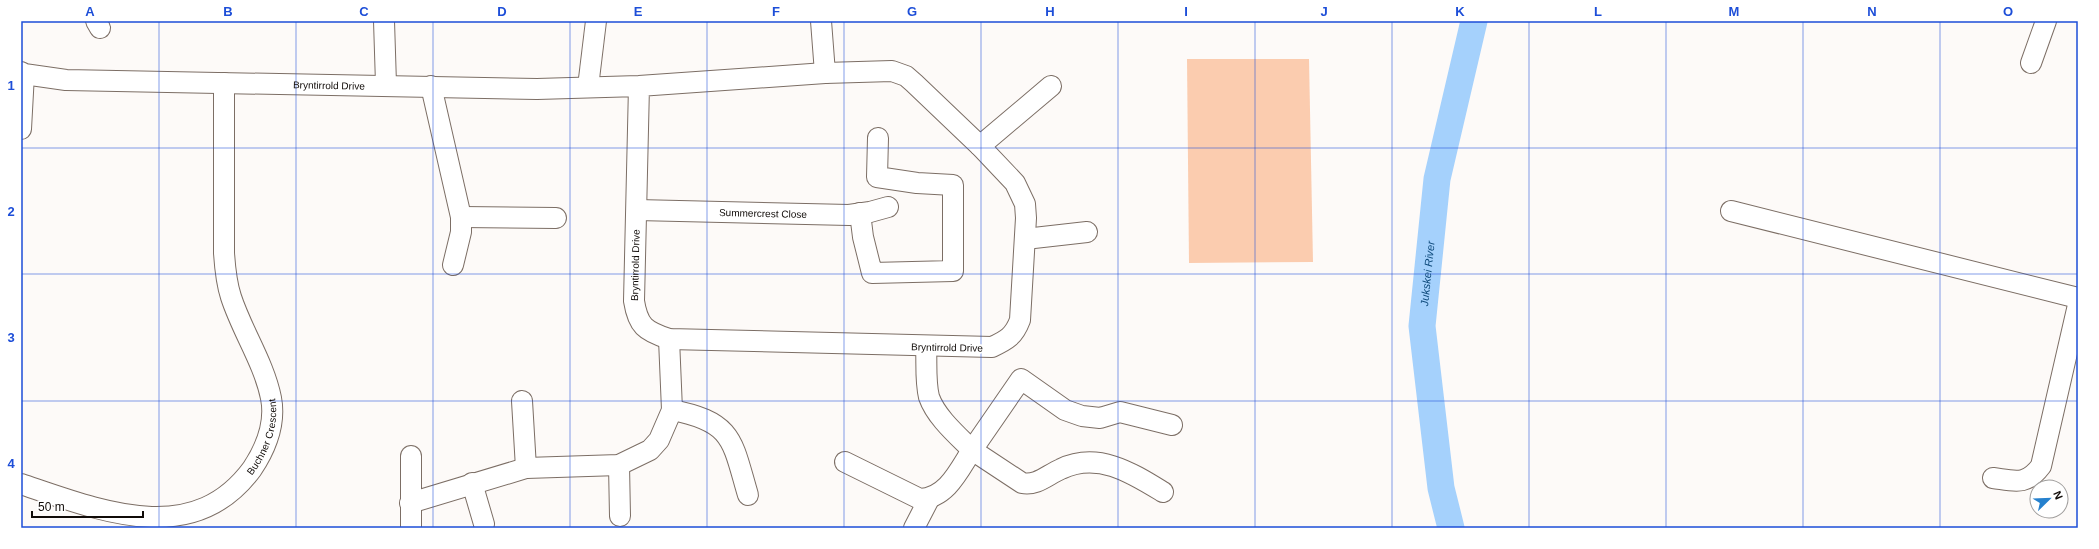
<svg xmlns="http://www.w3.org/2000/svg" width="2099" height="549" viewBox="0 0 2099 549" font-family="Arial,sans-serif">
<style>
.green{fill:#fbccaf}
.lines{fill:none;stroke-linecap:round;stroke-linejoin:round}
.river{stroke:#a5d1fc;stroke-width:27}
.minor-casing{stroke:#7c6e65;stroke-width:22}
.minor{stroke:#fff;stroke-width:20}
.grid{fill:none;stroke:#1d4ed8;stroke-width:1;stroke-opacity:0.55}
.labels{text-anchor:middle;stroke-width:4;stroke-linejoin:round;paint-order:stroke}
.street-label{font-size:10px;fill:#100b08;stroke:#fff}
.water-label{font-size:11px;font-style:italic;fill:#0f4b7c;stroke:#fff}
.neatline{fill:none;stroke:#1d4ed8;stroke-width:1.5}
.grid-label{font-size:13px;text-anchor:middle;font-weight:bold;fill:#1d4ed8}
</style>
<rect width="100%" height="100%" fill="#fdfaf8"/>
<path class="green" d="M 1187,59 L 1309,59 L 1313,262 L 1189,263 Z"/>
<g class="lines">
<path class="river" id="s1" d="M 1451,528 L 1441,488 L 1422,326 L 1437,179 L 1474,21"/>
<defs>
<g id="minor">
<path d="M 96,21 L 100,28"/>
<path d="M 384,21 L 386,84"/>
<path d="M 821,21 L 825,73"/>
<path d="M 2031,63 L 2046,21"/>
<path id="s2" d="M 21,72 L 24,74 L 66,80 L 537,89 L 639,86 L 825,73 L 892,71 L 906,76 L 914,83 L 980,146 L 1015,183 L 1025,204 L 1026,218 L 1020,320 C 1014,336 1007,340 992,347 L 669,339 C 645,331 638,326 634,301 L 639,86"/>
<path d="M 431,86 L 461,217 L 461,232 L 453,265"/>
<path d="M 588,87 L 596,21"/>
<path d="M 21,129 L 24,74"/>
<path d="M 980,146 L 1051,86"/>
<path id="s3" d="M 637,210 L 849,215 L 870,212 L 888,207"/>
<path d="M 1731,211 L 2078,298"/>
<path d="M 860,213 L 863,237 L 872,273 L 953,271 L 953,185 L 917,183 L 877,177 L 878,138"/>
<path d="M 461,217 L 556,218"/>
<path d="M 1025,239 L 1087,232"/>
<path d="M 522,401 L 526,468"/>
<path d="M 672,410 C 734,422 732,441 748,495"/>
<path d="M 411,456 L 411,528"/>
<path d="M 845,462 L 920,499 C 947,498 959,470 972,450 C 957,435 936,417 929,397 C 925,381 927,362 926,347"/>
<path d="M 619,465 L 620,516"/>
<path d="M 1993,478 C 2015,481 2026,486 2041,466 L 2078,305"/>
<path d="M 472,483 L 484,524"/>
<path id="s4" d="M 21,484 C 101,511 193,549 252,469 C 266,448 276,424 271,398 C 264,363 242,331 231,297 C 226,282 225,268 224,253 L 224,83"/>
<path d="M 1163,492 C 1132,473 1098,451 1061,469 C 1047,475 1037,486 1022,483 L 972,450 L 1021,379 L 1065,410 L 1082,416 L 1100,418 L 1120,412 L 1172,425"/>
<path d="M 410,503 L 526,468 L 619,465 L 650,450 L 659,440 L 672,410 L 669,339"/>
<path d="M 914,528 L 929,499"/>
</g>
</defs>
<use href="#minor" class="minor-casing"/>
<use href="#minor" class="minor"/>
</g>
<path class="grid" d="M 159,21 L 159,528M 296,21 L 296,528M 433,21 L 433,528M 570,21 L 570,528M 707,21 L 707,528M 844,21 L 844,528M 981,21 L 981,528M 1118,21 L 1118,528M 1255,21 L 1255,528M 1392,21 L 1392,528M 1529,21 L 1529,528M 1666,21 L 1666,528M 1803,21 L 1803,528M 1940,21 L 1940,528M 21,148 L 2078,148M 21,274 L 2078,274M 21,401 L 2078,401"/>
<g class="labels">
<g class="street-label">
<text dy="4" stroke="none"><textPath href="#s2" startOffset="309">Bryntirrold Drive</textPath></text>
<text dy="4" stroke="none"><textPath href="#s3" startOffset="126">Summercrest Close</textPath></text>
<text dy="4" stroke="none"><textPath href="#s2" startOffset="1635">Bryntirrold Drive</textPath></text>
<text transform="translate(947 347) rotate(1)" y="4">Bryntirrold Drive</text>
<text dy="4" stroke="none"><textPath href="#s4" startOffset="286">Buchner Crescent</textPath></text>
</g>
<g class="water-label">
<text dy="4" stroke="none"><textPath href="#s1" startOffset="257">Jukskei River</textPath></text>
</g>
</g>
<rect width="2099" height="549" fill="none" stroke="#ffffff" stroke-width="44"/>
<g transform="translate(2049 499) rotate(67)"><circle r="19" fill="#ffffff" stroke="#9f9d9c"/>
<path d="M0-3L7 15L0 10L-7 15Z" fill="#2581ce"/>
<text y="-6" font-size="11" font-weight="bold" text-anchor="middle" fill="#100b08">N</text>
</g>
<path d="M32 511v6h111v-6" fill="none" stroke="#100b08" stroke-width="2"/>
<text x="38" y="511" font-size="12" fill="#100b08" stroke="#ffffff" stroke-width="3" paint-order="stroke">50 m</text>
<rect x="22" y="22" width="2055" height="505" class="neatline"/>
<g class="grid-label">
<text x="90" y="16">A</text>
<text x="228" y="16">B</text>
<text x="364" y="16">C</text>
<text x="502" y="16">D</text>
<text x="638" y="16">E</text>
<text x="776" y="16">F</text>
<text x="912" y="16">G</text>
<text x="1050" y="16">H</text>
<text x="1186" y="16">I</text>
<text x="1324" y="16">J</text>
<text x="1460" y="16">K</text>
<text x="1598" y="16">L</text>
<text x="1734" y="16">M</text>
<text x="1872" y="16">N</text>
<text x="2008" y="16">O</text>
<text x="11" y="90">1</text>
<text x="11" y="216">2</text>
<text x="11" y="342">3</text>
<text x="11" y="468">4</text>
</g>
</svg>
